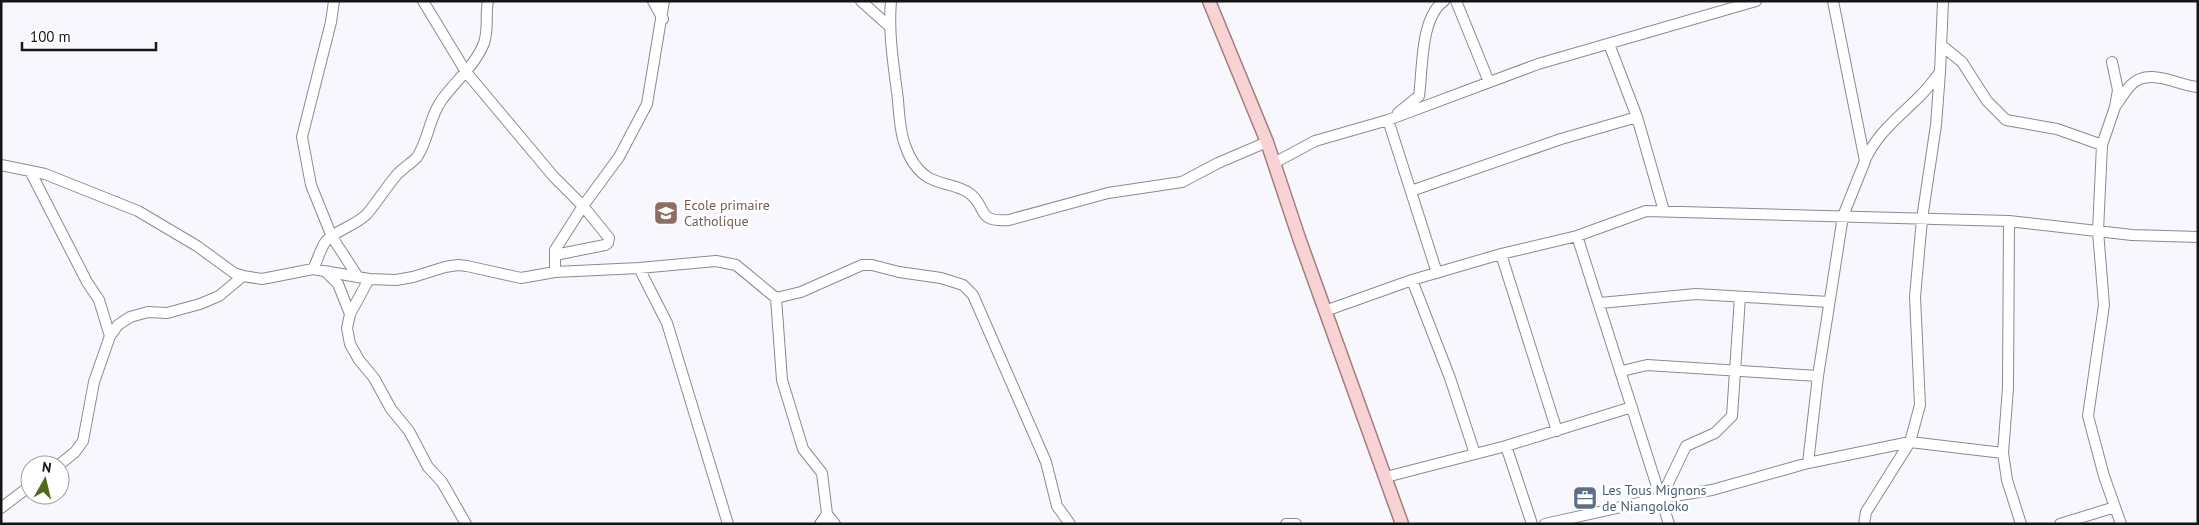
<svg xmlns="http://www.w3.org/2000/svg" width="2199" height="525" viewBox="0 0 2199 525" font-family="'PT Sans',sans-serif">
<style>
.lines{fill:none;stroke-linecap:round;stroke-linejoin:round}
.minor-casing{stroke:#8b8a90;stroke-width:12}
.major-casing{stroke:#a47d7f;stroke-width:15}
.minor{stroke:#fff;stroke-width:10}
.major{stroke:#f7d3d3;stroke-width:12}
.labels{text-anchor:middle;stroke-width:5;stroke-linejoin:round;paint-order:stroke}
.education-label{font-size:14px;fill:#785e54;stroke:#fff;text-anchor:start}
.service-label{font-size:14px;fill:#4e5e75;stroke:#fff;text-anchor:start}
</style>
<rect width="100%" height="100%" fill="#f8f7fe"/>
<g class="lines">
<defs>
<path id="minor" d="M 334,1 L 331,22 L 302,137 L 311,185 L 332,237 L 358,277
M 423,1 L 466,72 L 554,177 L 583,206 L 609,238 L 608,243 L 605,245 L 555,255
M 653,1 L 663,19
M 861,1 L 889,26
M 891,1 C 888,35 894,67 898,100 C 899,114 900,132 905,145 C 909,157 916,169 926,176 C 938,185 957,184 969,193 C 988,206 975,223 1009,220 L 1108,193 L 1182,182 L 1218,163 L 1267,142
M 1456,1 L 1489,82
M 1609,44 L 1637,117 L 1664,211
M 1941,45 L 1962,62 L 1987,101 L 2006,120 L 2057,129 L 2102,145
M 2112,62 L 2118,90 L 2115,107 L 2102,145 L 2098,231 L 2104,305 L 2088,416 L 2104,476 L 2121,524
M 2117,104 C 2121,98 2126,90 2131,85 C 2149,67 2176,85 2198,87
M 1398,113 L 1419,96 C 1423,68 1420,18 1444,1
M 1388,120 L 1437,273
M 1865,160 C 1878,132 1899,117 1920,96 C 1927,89 1934,80 1940,72
M 1274,163 L 1315,141 L 1388,120 L 1538,64 L 1756,1
M 1,165 L 45,174 L 138,211 L 197,246 L 234,273 L 243,276 L 262,279 L 313,269 L 369,279 L 396,280 L 413,277 L 445,267 L 458,265 L 467,266 L 521,278 L 555,272 L 639,268 L 716,261 L 736,265 L 776,298 L 782,380 L 803,449 L 822,473 L 827,514 L 835,524
M 30,171 L 87,282 L 99,300 L 110,336
M 1411,191 L 1561,139 L 1637,117
M 2009,221 L 2008,388 L 2003,453 L 2007,480 L 2021,524
M 1577,236 L 1669,524
M 1501,254 L 1557,431
M 639,268 L 667,323 L 728,524
M 313,269 C 318,260 320,249 326,241 C 336,230 355,226 367,214 C 377,202 385,189 395,177 C 401,169 411,164 417,157 C 429,139 429,118 441,101 C 455,81 475,66 484,43 C 489,28 485,15 488,1
M 325,271 L 338,284 L 350,314
M 555,272 L 555,250 L 583,206 L 619,157 L 647,104 L 664,1
M 369,279 L 350,314 L 347,328 L 350,344 L 359,360 L 374,378 L 391,409 L 409,431 L 428,467 L 442,482 L 466,524
M 1412,280 L 1450,378 L 1475,454
M 776,298 L 801,292 L 862,265 L 872,265 L 899,272 L 941,278 L 963,285 L 973,295 L 1046,462 L 1057,506 L 1070,524
M 1600,303 L 1696,294 L 1829,302
M 1325,311 L 1412,280 L 1501,254 L 1577,236 L 1646,211 L 2009,221 L 2132,235 L 2198,237
M 1622,371 L 1647,365 L 1818,376
M 1506,446 L 1532,524
M 1808,463 L 1818,376 L 1843,216 L 1865,161 L 1833,1
M 59,465 L 75,452 L 83,441 L 94,382 L 110,336 L 118,325 L 130,317 L 148,312 L 167,313 L 200,304 L 219,296 L 243,276
M 1386,477 L 1506,446 L 1632,407
M 1661,498 L 1686,446 L 1715,433 L 1732,416 L 1740,297
M 1,508 L 30,486
M 820,524 L 827,514
M 1286,524 L 1296,524
M 1545,524 L 1661,498 L 1712,490 L 1808,463 L 1910,442 L 2003,453
M 1864,524 L 1866,512 L 1910,442 L 1920,405 L 1915,297 L 1922,219 L 1936,125 L 1940,72 L 1943,1
M 2060,524 L 2115,507"/>
<path id="major" d="M 1209,1 L 1267,142 L 1299,238 L 1402,524"/>
</defs>
<use href="#minor" class="minor-casing"/>
<use href="#major" class="major-casing"/>
<use href="#minor" class="minor"/>
<use href="#major" class="major"/>
</g>
<defs>
<symbol id="school-square" viewBox="-11 -11 22 22"><rect x="-9" y="-9" width="18" height="18" rx="4" fill="#8d6e63" stroke="#fff"/><path d="M0-5L7-2L0 1L-7-2ZM-4 1L0 2.5L4 1V4Q0 6-4 4Z" fill="#fff"/></symbol>
<symbol id="office-square" viewBox="-11 -11 22 22"><rect x="-9" y="-9" width="18" height="18" rx="4" fill="#5c6f8a" stroke="#fff"/><path d="M-6-3h4V-5.5h4V-3h4V5H-6ZM-1-4.5V-3h2v-1.5ZM-6 0V1H6V0Z" fill="#fff"/></symbol>
</defs>
<g fill-rule="evenodd">
<use href="#school-square" x="652" y="199" width="28" height="28"/>
<use href="#office-square" x="1571" y="484" width="28" height="28"/>
</g>
<g class="labels">
<g class="education-label">
<text x="684" y="210">Ecole primaire<tspan x="684" dy="16">Catholique</tspan></text>
</g>
<g class="service-label">
<text x="1602" y="495">Les Tous Mignons<tspan x="1602" dy="16">de Niangoloko</tspan></text>
</g>
</g>
<rect width="2199" height="525" fill="none" stroke="#151518" stroke-width="5"/>
<g transform="translate(45 480) rotate(8)"><circle r="24" fill="#ffffff" stroke="#a1a1a3"/>
<path d="M0-4L9 19L0 12L-9 19Z" fill="#50691b"/>
<text y="-8" font-size="14" font-weight="bold" text-anchor="middle" fill="#151518">N</text>
</g>
<path d="M22 42v8h134v-8" fill="none" stroke="#151518" stroke-width="2.5"/>
<text x="30" y="42" font-size="15" fill="#151518" stroke="#ffffff" stroke-width="4" paint-order="stroke">100 m</text>
</svg>
